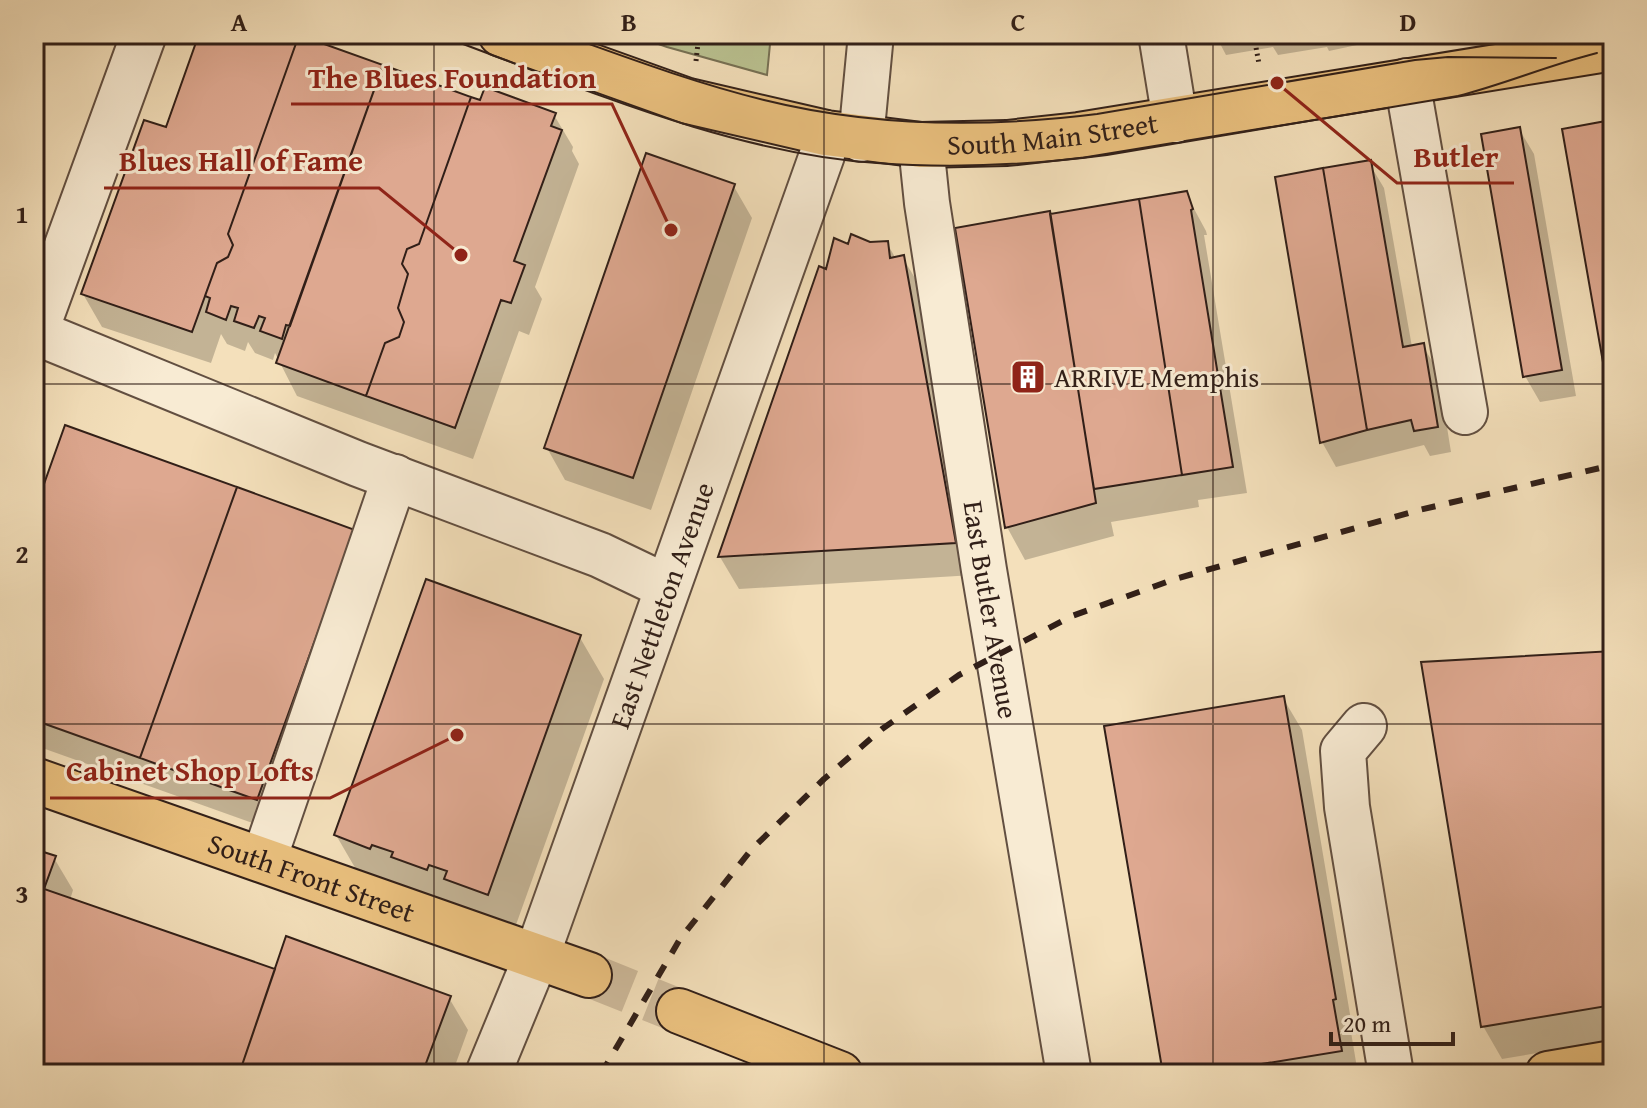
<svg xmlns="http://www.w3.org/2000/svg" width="1647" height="1108" viewBox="0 0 1647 1108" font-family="'Gentium Book Plus',serif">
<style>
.green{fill:#bac291;stroke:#767054;stroke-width:2}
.shadow{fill:#0003}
.building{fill:#dea890;stroke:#311f18;stroke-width:2}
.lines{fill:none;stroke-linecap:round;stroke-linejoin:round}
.major-tunnel{stroke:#cdb99a;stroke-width:44;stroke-dasharray:44 22;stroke-linecap:butt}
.minor-casing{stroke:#624f41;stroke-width:48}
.major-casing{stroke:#311f18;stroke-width:48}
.path{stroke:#311f18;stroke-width:5;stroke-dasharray:2 4;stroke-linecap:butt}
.minor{stroke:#f8ebd3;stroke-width:44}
.major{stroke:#eac07e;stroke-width:44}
.tram{stroke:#311f18;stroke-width:2}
.rail{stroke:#311f18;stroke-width:6;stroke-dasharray:14 14;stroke-linecap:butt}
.grid{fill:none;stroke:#311f18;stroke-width:2;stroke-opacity:0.55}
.labels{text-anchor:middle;stroke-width:6;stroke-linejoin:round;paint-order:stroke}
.street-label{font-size:28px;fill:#311f18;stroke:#f8ebd3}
.poi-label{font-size:28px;fill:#311f18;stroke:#f8ebd3;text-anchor:start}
.leader{fill:none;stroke:#8f2418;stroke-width:3}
.callout-dot{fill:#8f2418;stroke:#f8ebd3;stroke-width:3}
.callout-label{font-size:30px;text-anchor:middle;font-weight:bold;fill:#8f2418;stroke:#f8ebd3;stroke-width:6;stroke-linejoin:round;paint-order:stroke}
.neatline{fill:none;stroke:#311f18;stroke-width:3}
.grid-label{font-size:26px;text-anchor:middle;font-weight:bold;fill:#311f18}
</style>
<rect width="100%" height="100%" fill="#f4e0bb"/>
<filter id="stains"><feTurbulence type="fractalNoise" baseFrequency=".0025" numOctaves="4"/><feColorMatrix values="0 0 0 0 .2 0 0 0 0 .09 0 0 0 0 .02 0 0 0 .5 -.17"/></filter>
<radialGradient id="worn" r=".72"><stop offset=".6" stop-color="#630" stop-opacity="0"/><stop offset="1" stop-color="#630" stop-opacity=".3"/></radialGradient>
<path class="green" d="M 630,34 L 771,34 L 767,75 L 667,47 Z"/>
<path class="shadow" d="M 201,34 L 290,34 L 482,103 L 554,115 L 573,147 L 572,151 L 579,164 L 535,287 L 542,299 L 529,335 L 519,331 L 473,459 L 297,396 L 275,353 L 273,360 L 255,353 L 248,342 L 245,351 L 227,344 L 221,334 L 211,363 L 102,327 L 83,294 L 167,130 Z
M 1215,34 L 1408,34 L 1329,51 L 1327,47 L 1278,55 L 1273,47 L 1226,55 Z
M 1613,122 L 1613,380 L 1606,367 Z
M 1519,129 L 1534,154 L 1576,396 L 1540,402 L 1525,376 Z
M 1369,163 L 1384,188 L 1412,347 L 1423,346 L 1438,371 L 1451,452 L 1430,456 L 1424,445 L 1336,467 L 1322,442 Z
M 733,185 L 752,218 L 651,510 L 565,480 L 547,448 Z
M 1186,194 L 1206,231 L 1207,235 L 1204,235 L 1247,493 L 1198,500 L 1199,507 L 1111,522 L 1114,536 L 1025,560 L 1007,527 Z
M 887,243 L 896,259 L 903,258 L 922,290 L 974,575 L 739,589 L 720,557 L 821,269 L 828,272 L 869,244 Z
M 34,518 L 354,531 L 275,831 L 34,745 Z
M 579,636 L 604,679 L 512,936 L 361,878 L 336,835 Z
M 1613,653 L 1613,1040 L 1502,1059 L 1483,1026 Z
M 1283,698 L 1302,730 L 1353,1032 L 1351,1032 L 1358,1074 L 1165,1074 Z
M 34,851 L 54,858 L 73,890 L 70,900 L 276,972 L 449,998 L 468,1030 L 452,1074 L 34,1074 Z"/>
<path class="building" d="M 199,34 L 299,35 L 228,234 L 233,245 L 228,257 L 217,263 L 192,332 L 81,294 L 144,120 L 166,127 Z
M 299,35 L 383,65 L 290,326 L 286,325 L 282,339 L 260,331 L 265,318 L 259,316 L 254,328 L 234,321 L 238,308 L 231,306 L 226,320 L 206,312 L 210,298 L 205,296 L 217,263 L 228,257 L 233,245 L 228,234 Z
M 383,65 L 471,97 L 419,244 L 407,249 L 402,264 L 408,274 L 398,308 L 404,322 L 399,337 L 385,343 L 366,396 L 276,363 Z
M 485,87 L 556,113 L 551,126 L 562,130 L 514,261 L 525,265 L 511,303 L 501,300 L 455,428 L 366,396 L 385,343 L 399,337 L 404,322 L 398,308 L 408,274 L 402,264 L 407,249 L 419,244 L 471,97 L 480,100 Z
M 1610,116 L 1613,116 L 1613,158 L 1606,121 L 1611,120 Z
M 1606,121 L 1613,158 L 1613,367 L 1604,368 L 1562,129 Z
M 1520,127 L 1562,370 L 1523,377 L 1481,134 Z
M 646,153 L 735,184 L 633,478 L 544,448 Z
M 1371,160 L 1403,347 L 1424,343 L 1438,427 L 1414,431 L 1411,420 L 1367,430 L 1323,168 Z
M 1323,168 L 1367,430 L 1320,443 L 1275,177 Z
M 1187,191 L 1193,209 L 1191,210 L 1233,467 L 1182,475 L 1139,199 Z
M 1139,199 L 1182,475 L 1094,489 L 1050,214 Z
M 1050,211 L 1096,503 L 1005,528 L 955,228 Z
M 851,234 L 870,242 L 888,241 L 890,258 L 904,255 L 956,543 L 718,557 L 819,266 L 826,269 L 834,238 L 848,244 Z
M 65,425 L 237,487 L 140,758 L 34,720 L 34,512 Z
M 237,487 L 355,530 L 257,800 L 140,758 Z
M 426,579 L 581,635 L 488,895 L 444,879 L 447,871 L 429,865 L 427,870 L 391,857 L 393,852 L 372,845 L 370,849 L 334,835 Z
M 1613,651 L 1613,1005 L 1481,1027 L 1421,662 Z
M 1284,696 L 1336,999 L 1333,1000 L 1342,1051 L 1200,1074 L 1163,1074 L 1104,726 Z
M 34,849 L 56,856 L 44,889 L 275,969 L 239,1074 L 34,1074 Z
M 286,936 L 451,996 L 422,1074 L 239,1074 Z"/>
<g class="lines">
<path class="major-tunnel" d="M 589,975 L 679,1011"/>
<defs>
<g id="minor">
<path d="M 1161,34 L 1175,120"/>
<path d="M 1407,81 L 1465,412"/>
<path d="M 861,139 L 871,34"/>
<path id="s1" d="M 921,145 L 927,203 L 984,570 L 1069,1074"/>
<path d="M 35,332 L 358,464 L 600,555 L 667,587"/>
<path d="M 34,336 L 144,34"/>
<path d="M 1364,726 L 1343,751 L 1347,807 L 1391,1074"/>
<path d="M 264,859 L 395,477"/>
<path id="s2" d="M 488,1074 L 537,955 L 822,155 L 826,133"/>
</g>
<g id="major">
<path id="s3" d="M 501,34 L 688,101 L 826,133 L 921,145 L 1007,143 L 1079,135 L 1613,48"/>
<path id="s4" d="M 34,780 L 589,975"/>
<path d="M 679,1011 L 840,1074"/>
<path d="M 1548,1074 L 1613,1063"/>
</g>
</defs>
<use href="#minor" class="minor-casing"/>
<use href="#major" class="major-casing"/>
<path class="path" d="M 1255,42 L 1259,64
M 696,61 L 699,34"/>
<use href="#minor" class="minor"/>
<use href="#major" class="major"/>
<path class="tram" d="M 436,34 C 576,85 727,153 877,163 C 954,169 1030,165 1107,155 L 1458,96 C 1505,84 1549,65 1597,53
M 561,34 C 628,58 695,83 764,100 C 873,127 986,128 1097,114 L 1415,60 L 1448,57 L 1556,58"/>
<path class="rail" d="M 601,1074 L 680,939 L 751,850 L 824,779 L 882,729 L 959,675 L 1072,616 L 1175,579 L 1419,510 L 1613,465"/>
</g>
<path class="grid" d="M 434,34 L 434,1074M 824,34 L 824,1074M 1213,34 L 1213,1074M 34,384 L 1613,384M 34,724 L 1613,724"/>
<defs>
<symbol id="building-square" viewBox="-11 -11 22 22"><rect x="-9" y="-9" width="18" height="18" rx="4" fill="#8f2418" stroke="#f8ebd3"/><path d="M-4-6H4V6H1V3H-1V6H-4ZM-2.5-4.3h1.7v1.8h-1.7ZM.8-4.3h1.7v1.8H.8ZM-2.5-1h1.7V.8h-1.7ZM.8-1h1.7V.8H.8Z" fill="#fff"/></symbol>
</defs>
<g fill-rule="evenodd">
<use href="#building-square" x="1008" y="357" width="40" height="40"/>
</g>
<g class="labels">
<g class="street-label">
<text dy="10" stroke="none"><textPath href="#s3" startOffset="568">South Main Street</textPath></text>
<text dy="10" stroke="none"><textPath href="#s2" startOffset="500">East Nettleton Avenue</textPath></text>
<text dy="10" stroke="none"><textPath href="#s1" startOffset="470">East Butler Avenue</textPath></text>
<text dy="10" stroke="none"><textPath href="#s4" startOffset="294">South Front Street</textPath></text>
</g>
<g class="poi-label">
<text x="1054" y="387">ARRIVE Memphis</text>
</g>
</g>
<path class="leader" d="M671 230L612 104H291M1277 83L1397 183H1514M461 255L379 188H104M457 735L330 798H50"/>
<g class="callout-dot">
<circle cx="671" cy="230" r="8"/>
<circle cx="1277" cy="83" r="8"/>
<circle cx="461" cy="255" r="8"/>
<circle cx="457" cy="735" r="8"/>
</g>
<g class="callout-label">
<text x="452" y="88">The Blues Foundation</text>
<text x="1456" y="167">Butler</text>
<text x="241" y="171">Blues Hall of Fame</text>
<text x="190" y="781">Cabinet Shop Lofts</text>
</g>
<rect width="1647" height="1108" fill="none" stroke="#f4e0bb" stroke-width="88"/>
<path d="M1331 1032v12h122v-12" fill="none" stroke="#311f18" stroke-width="4"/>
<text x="1343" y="1032" font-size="24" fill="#311f18" stroke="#f8ebd3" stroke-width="6" paint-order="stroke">20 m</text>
<rect x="44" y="44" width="1559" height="1020" class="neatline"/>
<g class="grid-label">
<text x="239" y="31">A</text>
<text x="629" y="31">B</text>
<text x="1018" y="31">C</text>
<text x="1408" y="31">D</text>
<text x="22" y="223">1</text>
<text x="22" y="563">2</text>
<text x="22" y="903">3</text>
</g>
<rect width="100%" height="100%" filter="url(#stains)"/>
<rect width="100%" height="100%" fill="url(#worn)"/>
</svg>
